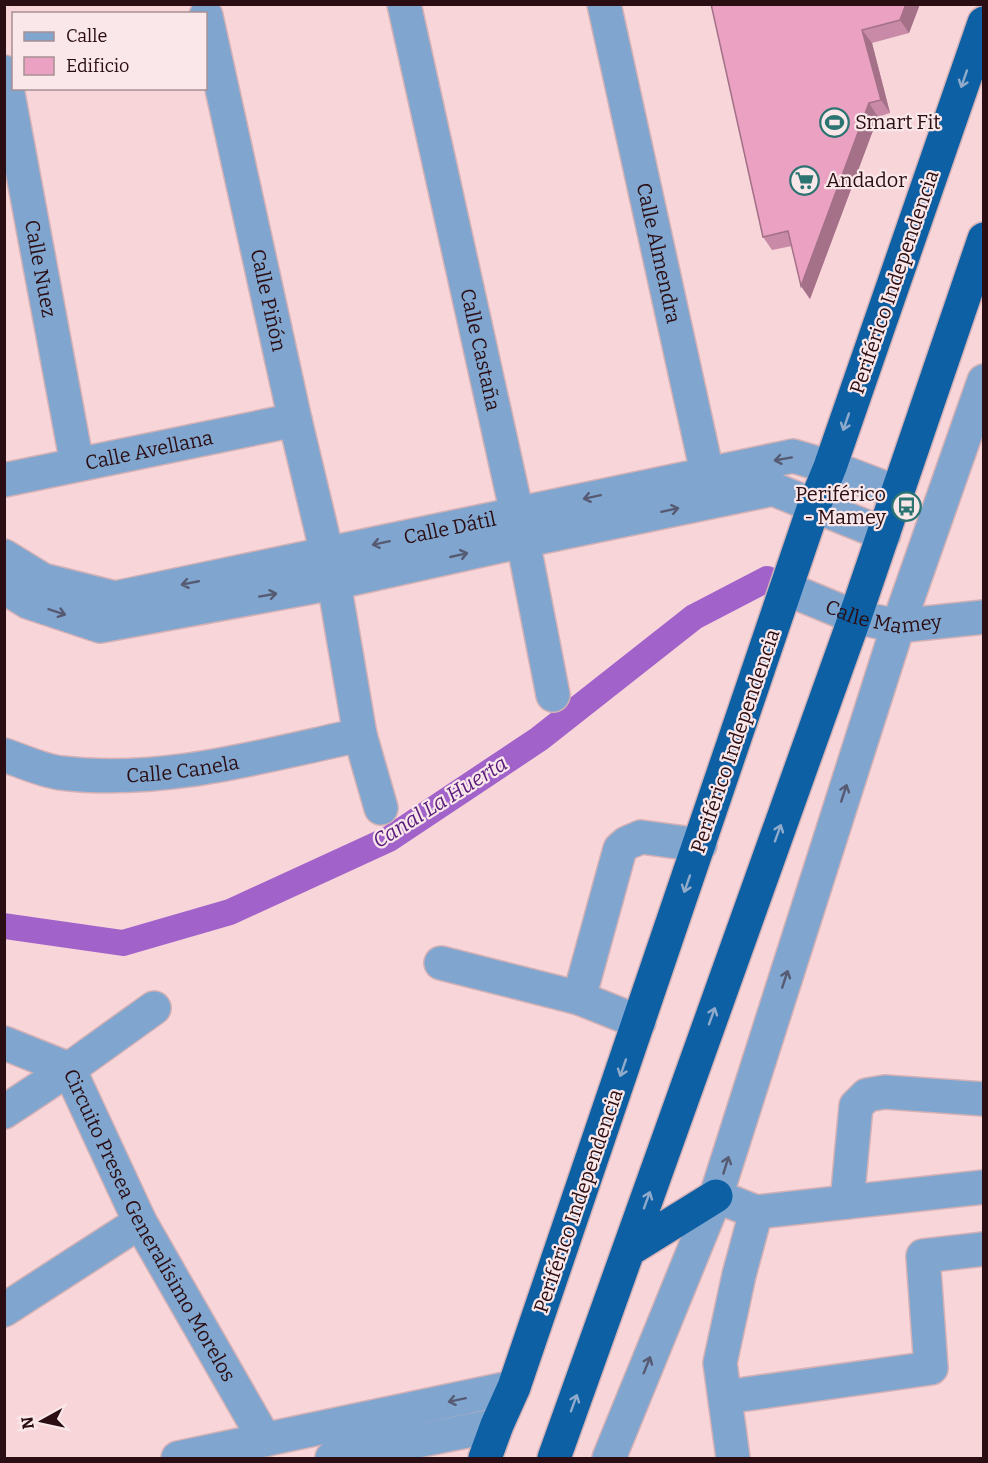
<svg xmlns="http://www.w3.org/2000/svg" width="988" height="1463" viewBox="0 0 988 1463" font-family="Bitter,serif">
<style>
.lines{fill:none;stroke-linecap:round;stroke-linejoin:round}
.canal{stroke:#a162ca;stroke-width:26}
.minor-casing{stroke:#d3b1b5;stroke-width:36}
.highway-casing{stroke:#d3b1b5;stroke-width:36}
.minor{stroke:#80a6d0;stroke-width:33}
.highway{stroke:#0e60a4;stroke-width:33}
.wall{fill:#c98aa7}
.shaded-wall{fill:#a47188}
.building{fill:#eaa1c2;stroke:#a47188;stroke-width:1.5}
.oneway{stroke:#8faaca}
.oneway2{stroke:#565a72}
.labels{text-anchor:middle;stroke-width:4.5;stroke-linejoin:round;paint-order:stroke}
.poi-label{font-size:20px;fill:#2b0e13;stroke:#f9e7e9;text-anchor:start}
.street-label{font-size:20px;fill:#2b0e13;stroke:#f9e7e9}
.water-label{font-size:21px;font-style:italic;fill:#5a1c7c;stroke:#f9e7e9}
</style>
<rect width="100%" height="100%" fill="#f8d5d9"/>
<g class="lines">
<path class="canal" d="M 4,926 L 123,943 L 230,912 L 389,839 L 539,739 L 694,617 L 767,579"/>
<defs>
<g id="minor">
<path id="s1" d="M 404,4 L 523,541 L 553,695"/>
<path id="s2" d="M 604,4 L 712,495"/>
<path id="s3" d="M 206,16 L 295,420 L 334,583 L 360,735 L 381,808"/>
<path id="s4" d="M 4,72 L 77,464"/>
<path id="s5" d="M 4,480 L 295,420"/>
<path id="s6" d="M 4,556 L 43,580 L 115,598 L 793,456 L 830,467 L 898,493"/>
<path d="M 4,587 L 28,602 L 100,626 L 334,583 L 523,541 L 773,489 L 884,534"/>
<path id="s7" d="M 787,589 L 855,617 L 898,626 L 984,617"/>
<path id="s8" d="M 4,755 C 22,761 43,771 61,773 C 163,785 262,756 360,735"/>
<path d="M 441,963 L 579,998 L 639,1022"/>
<path d="M 579,998 L 620,849 L 627,843 L 641,837 L 700,845"/>
<path id="s9" d="M 4,1043 L 69,1069 L 140,1222 L 265,1440"/>
<path d="M 4,1112 L 69,1069 L 154,1008"/>
<path d="M 716,1196 L 756,1212 L 984,1187"/>
<path d="M 847,1202 L 856,1106 L 867,1095 L 885,1092 L 984,1099"/>
<path d="M 4,1310 L 140,1222"/>
<path d="M 725,1397 L 931,1368 L 923,1256 L 984,1249"/>
<path d="M 178,1458 L 514,1387"/>
<path d="M 332,1458 L 497,1425"/>
<path d="M 609,1458 L 716,1196 L 898,626 L 984,381"/>
<path d="M 733,1458 L 720,1363 L 739,1275 L 756,1212"/>
</g>
<path id="highway" d="M 629,1250 L 716,1196
M 485,1458 L 497,1425 L 514,1387 L 814,506 L 830,467 L 984,23
M 554,1458 L 855,617 L 984,239"/>
</defs>
<use href="#minor" class="minor-casing"/>
<use href="#highway" class="highway-casing"/>
<use href="#minor" class="minor"/>
<use href="#highway" class="highway"/>
</g>
<path class="wall" d="M 711,4 L 920,4 L 909,33 L 872,43 L 890,113 L 878,117 L 810,299 L 801,286 L 792,246 L 772,250 L 763,237 Z"/>
<path class="shaded-wall" d="M 906,4 L 920,4 L 909,33 L 900,20 Z
M 862,30 L 872,43 L 890,113 L 881,100 Z
M 869,103 L 878,117 L 810,299 L 801,286 Z"/>
<path class="building" d="M 711,4 L 906,4 L 900,20 L 862,30 L 881,100 L 869,103 L 801,286 L 788,231 L 763,237 Z"/>
<defs><path id="oneway-shaft" d="M-6 0H5M1.5-3L5.5 0L1.5 3" fill="none" stroke-width="1.6" stroke-linecap="round" stroke-linejoin="round" transform="scale(1.5)"/></defs>
<g class="oneway">
<use href="#oneway-shaft" transform="translate(964 79) rotate(109)"/>
<use href="#oneway-shaft" transform="translate(846 422) rotate(109)"/>
<use href="#oneway-shaft" transform="translate(778 833) rotate(-70)"/>
<use href="#oneway-shaft" transform="translate(687 884) rotate(109)"/>
<use href="#oneway-shaft" transform="translate(712 1016) rotate(-70)"/>
<use href="#oneway-shaft" transform="translate(623 1068) rotate(109)"/>
<use href="#oneway-shaft" transform="translate(647 1200) rotate(-70)"/>
<use href="#oneway-shaft" transform="translate(574 1403) rotate(-70)"/>
</g>
<g class="oneway2">
<use href="#oneway-shaft" transform="translate(783 459) rotate(170)"/>
<use href="#oneway-shaft" transform="translate(592 497) rotate(168)"/>
<use href="#oneway-shaft" transform="translate(670 510) rotate(-12)"/>
<use href="#oneway-shaft" transform="translate(381 543) rotate(168)"/>
<use href="#oneway-shaft" transform="translate(459 555) rotate(-13)"/>
<use href="#oneway-shaft" transform="translate(190 583) rotate(169)"/>
<use href="#oneway-shaft" transform="translate(268 595) rotate(-10)"/>
<use href="#oneway-shaft" transform="translate(57 612) rotate(18)"/>
<use href="#oneway-shaft" transform="translate(844 793) rotate(-72)"/>
<use href="#oneway-shaft" transform="translate(785 979) rotate(-72)"/>
<use href="#oneway-shaft" transform="translate(726 1165) rotate(-73)"/>
<use href="#oneway-shaft" transform="translate(647 1365) rotate(-68)"/>
<use href="#oneway-shaft" transform="translate(457 1400) rotate(168)"/>
</g>
<defs>
<symbol id="stadium-ring" viewBox="-11 -11 22 22"><circle r="9.5" fill="#f9e7e9" stroke="#2b7471" stroke-width="1.5"/><path d="M0-5a6.5 5 0 1 0 0 10a6.5 5 0 1 0 0-10ZM-3.5-1.8h7v3.6h-7Z" fill="#2b7471"/></symbol>
<symbol id="supermarket-ring" viewBox="-11 -11 22 22"><circle r="9.5" fill="#f9e7e9" stroke="#2b7471" stroke-width="1.5"/><path d="M-6-5.5h2.5l.6 2H6L4.5 2H-2.5L-4.4-4H-6ZM-1.5 3.2a1.3 1.3 0 1 0 .1 0ZM3 3.2a1.3 1.3 0 1 0 .1 0Z" fill="#2b7471"/></symbol>
<symbol id="bus-ring" viewBox="-11 -11 22 22"><circle r="9.5" fill="#f9e7e9" stroke="#2b7471" stroke-width="1.5"/><path d="M-5-6H5V4H4V6H2V4H-2V6H-4V4H-5ZM-3.5-4V0h7V-4ZM-3.5 1.2v1.5H-2V1.2ZM2 1.2v1.5H3.5V1.2Z" fill="#2b7471"/></symbol>
</defs>
<g fill-rule="evenodd">
<use href="#stadium-ring" x="818" y="106" width="33" height="33"/>
<use href="#supermarket-ring" x="788" y="164" width="33" height="33"/>
<use href="#bus-ring" x="890" y="490" width="33" height="33"/>
</g>
<g class="labels">
<g class="poi-label">
<text x="855" y="129">Smart Fit</text>
<text x="826" y="187">Andador</text>
<text x="886" y="501" text-anchor="end">Periférico<tspan x="886" dy="23">- Mamey</tspan></text>
</g>
<g class="street-label">
<text dy="7" stroke="none"><textPath href="#s2" startOffset="255">Calle Almendra</textPath></text>
<text dy="7" stroke="none"><textPath href="#s4" startOffset="200">Calle Nuez</textPath></text>
<text transform="translate(894 282) rotate(-71)" y="7">Periférico Independencia</text>
<text dy="7" stroke="none"><textPath href="#s3" startOffset="291">Calle Piñón</textPath></text>
<text dy="7" stroke="none"><textPath href="#s1" startOffset="354">Calle Castaña</textPath></text>
<text dy="7" stroke="none"><textPath href="#s5" startOffset="148">Calle Avellana</textPath></text>
<text dy="7" stroke="none"><textPath href="#s6" startOffset="462">Calle Dátil</textPath></text>
<text dy="7" stroke="none"><textPath href="#s7" startOffset="102">Calle Mamey</textPath></text>
<text transform="translate(735 741) rotate(-71)" y="7">Periférico Independencia</text>
<text dy="7" stroke="none"><textPath href="#s8" startOffset="182">Calle Canela</textPath></text>
<text transform="translate(578 1201) rotate(-71)" y="7">Periférico Independencia</text>
<text dy="7" stroke="none"><textPath href="#s9" startOffset="246">Circuito Presea Generalísimo Morelos</textPath></text>
</g>
<g class="water-label">
<text transform="translate(440 802) rotate(-32)" y="7">Canal La Huerta</text>
</g>
</g>
<rect width="988" height="1463" fill="none" stroke="#2b0e13" stroke-width="12"/>
<rect x="12" y="12" width="195" height="78" fill="#f9e7e9" stroke="#a79093" stroke-width="1.5"/>
<rect x="24" y="32" width="30" height="9" fill="#80a6d0" stroke="#a79093" stroke-width="1.5"/>
<text x="66" y="42" font-size="18" fill="#2b0e13">Calle</text>
<rect x="24" y="57" width="30" height="18" fill="#eaa1c2" stroke="#a79093" stroke-width="1.5"/>
<text x="66" y="72" font-size="18" fill="#2b0e13">Edificio</text>
<g transform="translate(42 1421) rotate(262)" stroke="#f9e7e9" stroke-width="4.5" paint-order="stroke">
<path d="M0-4.5L10 22L0 15L-10 22Z" fill="#2b0e13"/>
<text y="-9" font-size="16" font-weight="bold" text-anchor="middle" fill="#2b0e13">N</text>
</g>
</svg>
